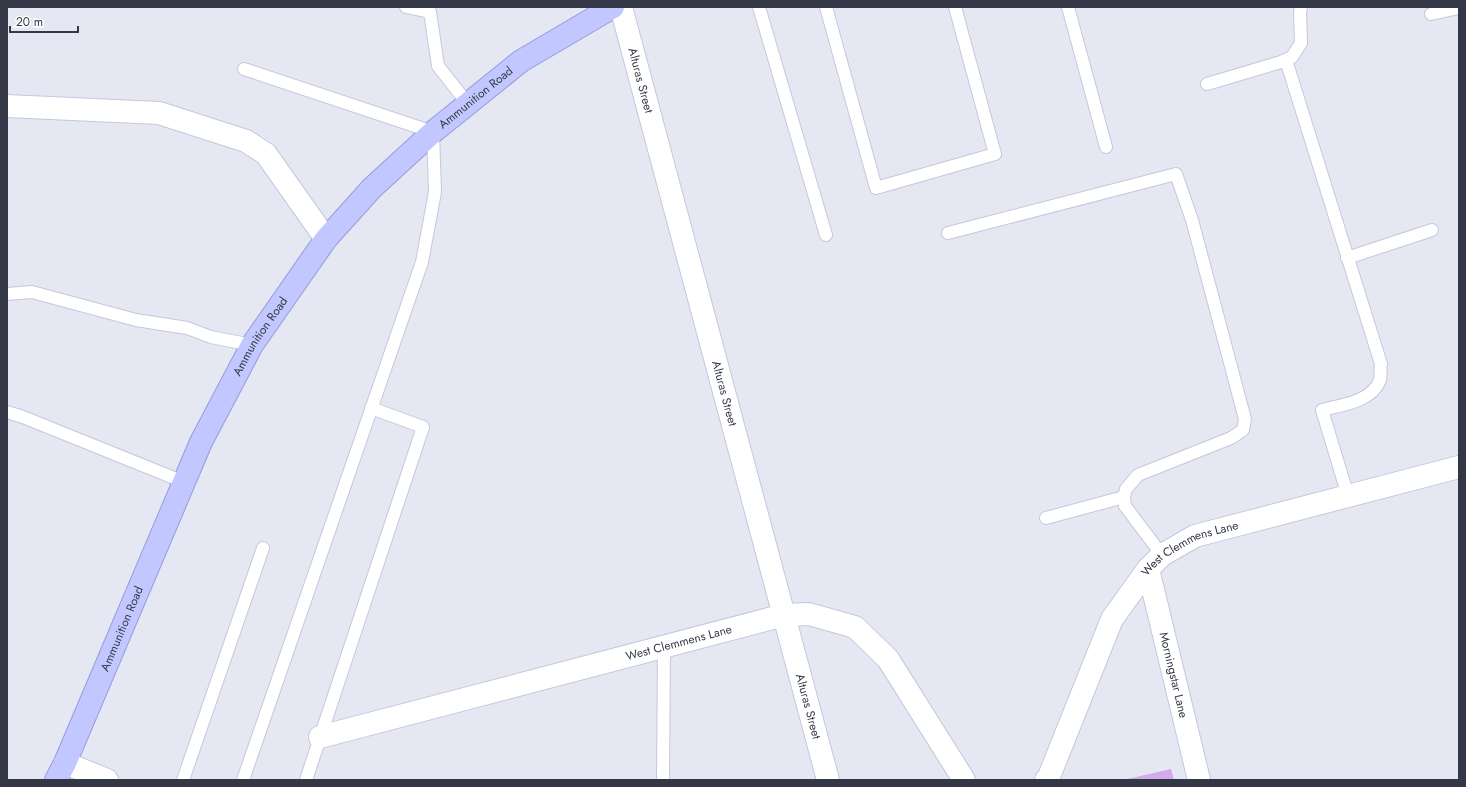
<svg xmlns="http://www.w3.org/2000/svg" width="1466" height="787" viewBox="0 0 1466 787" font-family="Jost,sans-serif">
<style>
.green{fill:#d2abea}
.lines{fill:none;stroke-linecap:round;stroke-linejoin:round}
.service-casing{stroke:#c4c8dd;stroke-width:14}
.minor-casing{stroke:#c4c8dd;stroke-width:24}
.tertiary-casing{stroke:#c4c8dd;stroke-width:24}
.secondary-casing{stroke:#959cdd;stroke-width:24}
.service{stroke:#fff;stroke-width:12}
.minor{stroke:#fff;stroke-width:22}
.tertiary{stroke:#fff;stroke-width:22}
.secondary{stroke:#c3c7ff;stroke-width:22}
.labels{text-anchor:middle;stroke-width:3.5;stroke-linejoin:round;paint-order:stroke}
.street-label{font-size:12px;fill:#343846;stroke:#fff}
</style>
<rect width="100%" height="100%" fill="#e5e7f3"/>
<path class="green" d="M 1171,769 L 1174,780 L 1123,780 Z"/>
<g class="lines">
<defs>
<path id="service" d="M 406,7 L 430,12 L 438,66 L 468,104
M 759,7 L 826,235
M 826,7 L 876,188 L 995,154 L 955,7
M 1068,7 L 1106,147
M 1431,14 L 1459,8
M 1286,60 L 1381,364 C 1380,369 1381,376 1380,380 C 1372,402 1341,405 1322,410 L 1348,496
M 1207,84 L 1281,62 L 1292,57 L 1301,43 L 1300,12 L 1301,7
M 948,233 L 1176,174 L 1192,220 L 1245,419 L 1243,430 L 1231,438 L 1138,475 L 1126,489 L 1124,497 L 1125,506 L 1162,555
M 1347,258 L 1432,230
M 7,294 L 32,292 L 136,320 L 187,328 L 211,337 L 252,345
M 7,412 L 23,417 L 184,482
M 1046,518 L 1124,497
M 183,780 L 263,548
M 243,780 L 422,262 L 435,192 L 433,132 L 244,69
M 306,780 L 423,427 L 371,408
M 663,780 L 664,647"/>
<g id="minor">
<path d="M 7,106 L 159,113 L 246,141 L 266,154 L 326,239"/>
<path id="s1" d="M 1148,569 L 1199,780"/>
<path id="s2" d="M 320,737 L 784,615"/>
<path d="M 65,763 L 107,780"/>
</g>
<g id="tertiary">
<path id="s3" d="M 621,7 L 828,780"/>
<path d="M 784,615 L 809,614 L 855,627 L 888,659 L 964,780"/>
<path id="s4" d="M 1046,780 L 1048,779 L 1112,619 L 1148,569 L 1162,555 L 1195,536 L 1459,467"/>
</g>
<g id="secondary">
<path id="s5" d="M 56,780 L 65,763 L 201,442 L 252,345 L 326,239 L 372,188 L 433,132 L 521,61 L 613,7"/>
</g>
</defs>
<use href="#service" class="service-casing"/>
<use href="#minor" class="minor-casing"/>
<use href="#tertiary" class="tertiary-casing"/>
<use href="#secondary" class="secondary-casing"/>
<use href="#service" class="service"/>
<use href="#minor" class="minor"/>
<use href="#tertiary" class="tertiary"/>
<use href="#secondary" class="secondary"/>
</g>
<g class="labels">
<g class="street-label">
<text dy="4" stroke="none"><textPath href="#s3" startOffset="76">Alturas Street</textPath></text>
<text dy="4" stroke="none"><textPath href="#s5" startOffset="813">Ammunition Road</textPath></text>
<text dy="4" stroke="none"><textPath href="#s5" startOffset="489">Ammunition Road</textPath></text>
<text dy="4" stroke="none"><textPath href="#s3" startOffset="400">Alturas Street</textPath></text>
<text dy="4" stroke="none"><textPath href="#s4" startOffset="284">West Clemmens Lane</textPath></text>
<text dy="4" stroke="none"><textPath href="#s5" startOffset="165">Ammunition Road</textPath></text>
<text dy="4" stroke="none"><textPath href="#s2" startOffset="371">West Clemmens Lane</textPath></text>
<text dy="4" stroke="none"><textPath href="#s1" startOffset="109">Morningstar Lane</textPath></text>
<text dy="4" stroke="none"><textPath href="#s3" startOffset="724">Alturas Street</textPath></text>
</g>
</g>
<rect width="1466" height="787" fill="none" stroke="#343846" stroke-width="16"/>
<path d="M10 26v6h68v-6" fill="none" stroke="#343846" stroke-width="2"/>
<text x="16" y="26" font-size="12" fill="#343846" stroke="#ffffff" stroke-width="3" paint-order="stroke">20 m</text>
</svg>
